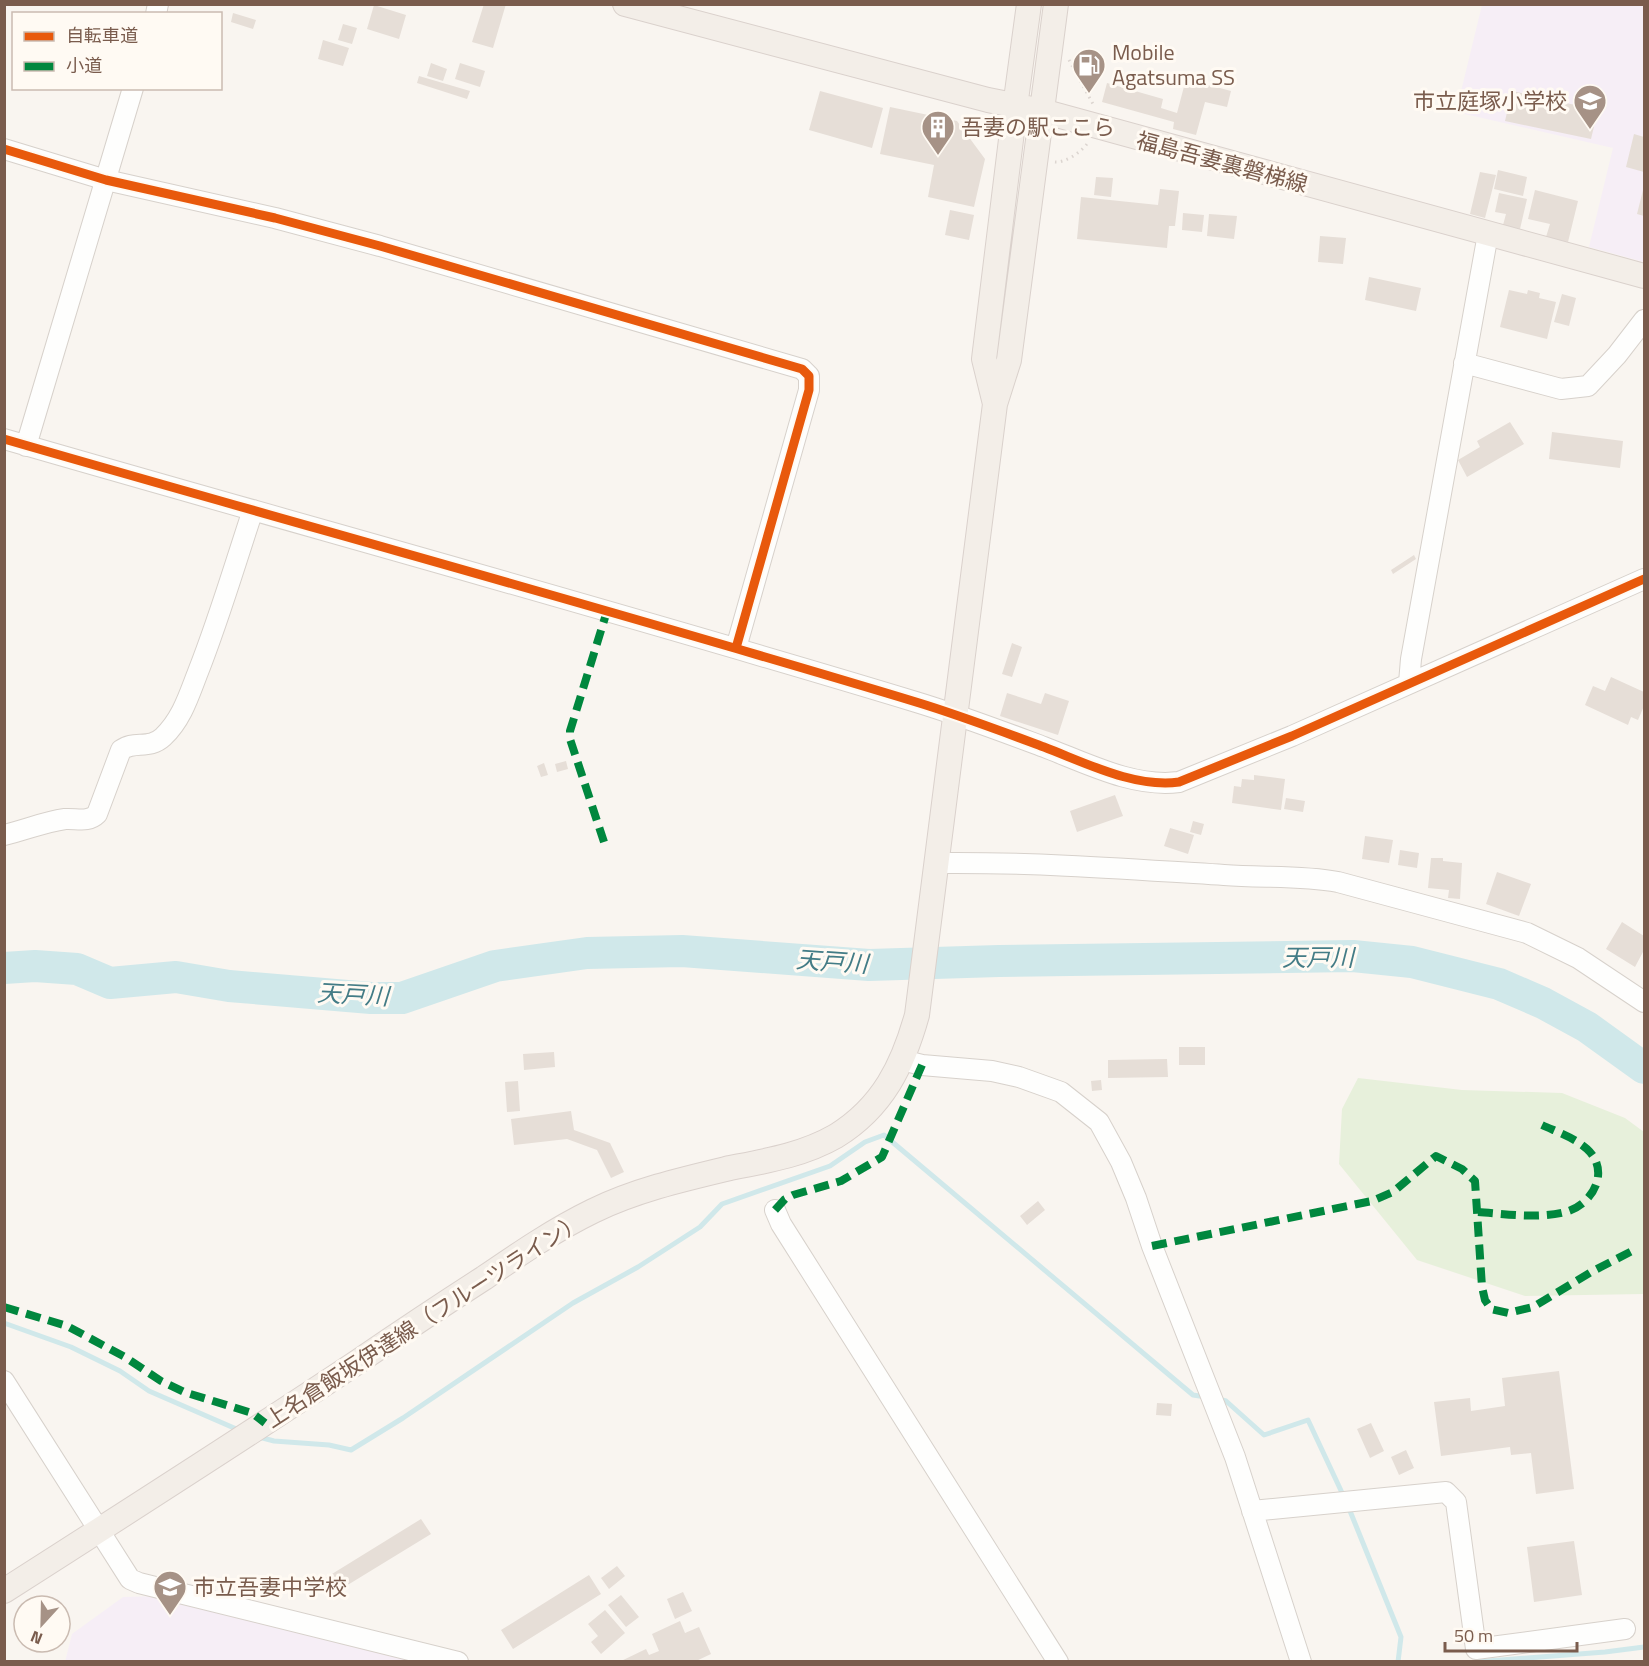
<svg xmlns="http://www.w3.org/2000/svg" width="1649" height="1666" viewBox="0 0 1649 1666" font-family="'Titillium Web','Noto Sans JP',sans-serif">
<style>
.education{fill:#f6eef6}
.green{fill:#e7f0db}
.lines{fill:none;stroke-linecap:round;stroke-linejoin:round}
.stream{stroke:#d0e8ea;stroke-width:5}
.river{stroke:#d0e8ea;stroke-width:32}
.building{fill:#e6ded7}
.minor-casing{stroke:#d7d1cb;stroke-width:22}
.major-casing{stroke:#dad1cc;stroke-width:26}
.path{stroke:#dcd5d0;stroke-width:3;stroke-dasharray:1.5 4.5;stroke-linecap:butt}
.minor{stroke:#fefefd;stroke-width:20}
.major{stroke:#f3eee8;stroke-width:24}
.quiet{stroke:#00873e;stroke-width:8;stroke-dasharray:15 8;stroke-linecap:butt}
.cycleway-casing{stroke:#fffaf3;stroke-width:13}
.cycleway{stroke:#e8590c;stroke-width:9}
.labels{text-anchor:middle;stroke-width:6;stroke-linejoin:round;paint-order:stroke}
.poi-label{font-size:22px;fill:#7a5c4d;stroke:#fffaf3;text-anchor:start}
.street-label{font-size:22px;fill:#7a5c4d;stroke:#fffaf3}
.water-label{font-size:24px;font-style:italic;fill:#437c86;stroke:#fffaf3}
</style>
<rect width="100%" height="100%" fill="#f9f5f0"/>
<path class="education" d="M 1482,5 L 1644,5 L 1644,262 L 1589,247 L 1613,148 L 1456,112 Z
M 162,1596 L 431,1662 L 65,1662 L 72,1634 L 123,1597 Z"/>
<path class="green" d="M 1358,1078 L 1462,1090 L 1562,1093 L 1625,1118 L 1644,1132 L 1644,1294 L 1525,1296 L 1417,1260 L 1339,1164 L 1342,1109 Z"/>
<g class="lines">
<path class="stream" d="M 4,1323 L 71,1347 L 120,1371 L 149,1391 L 241,1431
M 1218,1399 L 1226,1401 L 1264,1435 L 1308,1420 L 1344,1497
M 259,1437 L 274,1441 L 329,1445 L 351,1450 L 403,1418 L 573,1303 L 638,1267 L 700,1227 L 722,1204 L 830,1166 L 865,1142 L 884,1135 L 1193,1395 L 1206,1397
M 1348,1506 L 1401,1637 L 1398,1662
M 1475,1662 L 1605,1652 L 1644,1647"/>
<path class="river" d="M 4,968 L 35,966 L 77,969 L 110,983 L 176,977 L 229,986 L 371,998 L 402,998 L 495,966 L 587,953 L 682,951 L 869,965 L 999,961 L 1353,956 L 1412,962 L 1499,984 L 1543,1003 L 1587,1027 L 1644,1068"/>
</g>
<path class="building" d="M 484,4 L 506,4 L 493,48 L 472,42 Z
M 374,5 L 406,15 L 399,39 L 367,29 Z
M 233,13 L 256,20 L 253,29 L 231,22 Z
M 343,24 L 357,28 L 352,44 L 338,40 Z
M 323,40 L 349,48 L 343,66 L 318,59 Z
M 431,63 L 447,69 L 443,81 L 427,76 Z
M 460,63 L 485,71 L 480,87 L 455,79 Z
M 419,76 L 470,91 L 467,99 L 417,83 Z
M 1186,79 L 1231,91 L 1227,107 L 1205,102 L 1196,135 L 1173,129 L 1174,122 L 1102,102 L 1107,83 L 1163,99 L 1161,108 L 1177,113 Z
M 820,91 L 883,108 L 872,148 L 809,130 Z
M 1512,91 L 1598,110 L 1591,139 L 1505,121 Z
M 890,107 L 957,121 L 985,159 L 974,207 L 928,197 L 934,165 L 880,154 Z
M 1634,134 L 1644,137 L 1644,172 L 1626,167 Z
M 1498,170 L 1527,177 L 1523,196 L 1494,189 Z
M 1480,172 L 1496,175 L 1485,218 L 1470,214 Z
M 1096,177 L 1113,178 L 1111,197 L 1094,195 Z
M 1644,186 L 1644,216 L 1637,214 Z
M 1160,189 L 1179,191 L 1175,226 L 1169,226 L 1167,248 L 1077,239 L 1081,197 L 1158,205 Z
M 1535,190 L 1578,201 L 1568,242 L 1546,237 L 1550,224 L 1528,219 Z
M 1499,193 L 1527,199 L 1520,229 L 1503,225 L 1506,214 L 1495,212 Z
M 950,210 L 974,215 L 969,240 L 945,235 Z
M 1183,213 L 1204,215 L 1202,232 L 1182,230 Z
M 1209,214 L 1237,216 L 1234,239 L 1207,236 Z
M 1320,236 L 1346,238 L 1343,264 L 1318,262 Z
M 1369,277 L 1421,288 L 1416,311 L 1365,300 Z
M 1509,290 L 1527,294 L 1528,290 L 1540,293 L 1539,298 L 1556,302 L 1547,339 L 1500,327 Z
M 1562,294 L 1576,298 L 1569,326 L 1554,322 Z
M 1510,422 L 1524,444 L 1467,477 L 1458,460 L 1480,447 L 1477,441 Z
M 1552,432 L 1623,441 L 1620,468 L 1549,459 Z
M 1414,555 L 1416,559 L 1393,574 L 1391,570 Z
M 1012,643 L 1022,647 L 1012,677 L 1002,674 Z
M 1611,677 L 1644,692 L 1644,706 L 1638,720 L 1631,717 L 1628,725 L 1585,705 L 1593,686 L 1605,691 Z
M 1007,693 L 1041,704 L 1045,693 L 1069,701 L 1058,735 L 1000,716 Z
M 566,761 L 568,769 L 557,772 L 555,764 Z
M 544,763 L 548,775 L 541,777 L 537,766 Z
M 1254,775 L 1285,779 L 1281,810 L 1232,803 L 1234,786 L 1241,787 L 1242,779 L 1254,780 Z
M 1115,795 L 1123,816 L 1077,832 L 1070,811 Z
M 1286,798 L 1305,801 L 1303,812 L 1284,809 Z
M 1193,821 L 1204,824 L 1201,835 L 1190,832 Z
M 1170,828 L 1194,835 L 1188,854 L 1164,846 Z
M 1365,836 L 1393,840 L 1389,863 L 1362,859 Z
M 1400,850 L 1419,853 L 1417,868 L 1398,865 Z
M 1431,858 L 1443,858 L 1443,861 L 1462,863 L 1460,899 L 1448,898 L 1449,890 L 1428,888 Z
M 1497,872 L 1531,884 L 1519,916 L 1486,904 Z
M 1622,922 L 1644,936 L 1644,950 L 1635,967 L 1606,949 Z
M 1179,1047 L 1205,1047 L 1205,1065 L 1179,1065 Z
M 554,1052 L 555,1067 L 524,1070 L 523,1054 Z
M 1167,1059 L 1168,1077 L 1108,1078 L 1108,1060 Z
M 1101,1080 L 1102,1090 L 1092,1091 L 1091,1081 Z
M 518,1081 L 520,1111 L 507,1112 L 505,1082 Z
M 571,1111 L 574,1130 L 610,1143 L 624,1172 L 611,1178 L 597,1150 L 567,1139 L 514,1145 L 511,1119 Z
M 1038,1201 L 1045,1210 L 1027,1225 L 1020,1216 Z
M 1559,1371 L 1574,1489 L 1536,1494 L 1531,1453 L 1511,1455 L 1510,1447 L 1441,1456 L 1434,1402 L 1470,1398 L 1471,1411 L 1505,1406 L 1502,1378 Z
M 1157,1403 L 1172,1404 L 1171,1416 L 1156,1415 Z
M 1371,1423 L 1384,1451 L 1370,1458 L 1357,1429 Z
M 1406,1450 L 1414,1468 L 1399,1475 L 1391,1457 Z
M 421,1519 L 431,1534 L 328,1597 L 319,1582 Z
M 1574,1541 L 1582,1595 L 1534,1602 L 1527,1547 Z
M 617,1566 L 625,1576 L 609,1589 L 601,1578 Z
M 589,1575 L 601,1594 L 513,1649 L 501,1630 Z
M 683,1592 L 692,1611 L 675,1619 L 667,1599 Z
M 621,1595 L 639,1617 L 626,1627 L 608,1605 Z
M 605,1610 L 625,1633 L 601,1654 L 591,1642 L 598,1636 L 588,1624 Z
M 680,1621 L 685,1633 L 699,1627 L 711,1654 L 694,1662 L 619,1662 L 646,1649 L 649,1655 L 659,1651 L 652,1634 Z"/>
<g class="lines">
<defs>
<path id="minor" d="M 156,14 L 158,4
M 4,149 L 106,180 L 275,218 L 380,246 L 802,369 L 809,376 L 809,390 L 736,648
M 1464,363 L 1561,389 L 1588,386 L 1617,355 L 1644,320
M 4,439 C 308,527 613,610 916,702 C 959,715 1001,731 1044,747 C 1086,763 1134,788 1179,782 L 1292,736 L 1644,579
M 26,446 L 133,88
M 1409,683 L 1411,659 L 1488,234
M 4,835 C 25,830 44,822 65,819 C 76,818 88,823 97,814 L 121,750 C 134,740 149,750 163,737 C 182,719 189,695 198,672 C 219,619 235,564 253,510
M 938,863 C 1033,862 1129,869 1224,875 C 1262,878 1301,875 1338,882 L 1527,933 L 1578,958 L 1644,1002
M 902,1060 L 922,1065 L 992,1071 L 1019,1077 L 1061,1092 L 1099,1122 L 1121,1162 L 1136,1198 L 1152,1246 L 1235,1457 L 1301,1662
M 775,1210 L 781,1224 L 1058,1662
M 4,1381 L 130,1579 L 139,1583 L 458,1662
M 1252,1511 L 1446,1492 L 1456,1502 L 1476,1649 L 1625,1629"/>
<path id="major" d="M 625,4 L 988,100 L 1042,111 L 1644,276
M 995,404 L 984,359 L 1015,107 L 1029,4
M 4,1591 C 123,1515 242,1439 359,1361 C 400,1333 442,1305 484,1278 C 519,1254 554,1230 593,1211 C 636,1190 684,1179 730,1168 C 766,1161 803,1155 836,1136 C 883,1107 903,1065 917,1015 L 995,404 L 1009,360 L 1056,4"/>
</defs>
<use href="#minor" class="minor-casing"/>
<use href="#major" class="major-casing"/>
<path class="path" d="M 1069,60 L 1093,104
M 984,125 L 990,141
M 1055,162 C 1065,163 1081,152 1087,144"/>
<use href="#minor" class="minor"/>
<use href="#major" class="major"/>
<path class="quiet" d="M 604,842 L 570,739 L 570,731 L 607,611
M 775,1210 L 785,1199 L 793,1195 L 841,1181 L 882,1157 L 922,1065
M 1478,1212 C 1507,1214 1538,1219 1565,1212 C 1593,1205 1611,1171 1587,1149 C 1575,1138 1557,1132 1542,1125
M 1152,1246 L 1372,1201 L 1393,1192 L 1436,1156 L 1462,1169 L 1475,1181 L 1482,1287 L 1485,1300 L 1491,1309 L 1508,1313 L 1533,1307 L 1593,1271 L 1632,1251
M 4,1307 L 67,1326 L 125,1357 L 161,1381 L 184,1392 L 252,1413 L 265,1423"/>
<defs>
<path id="cycleway" d="M 4,149 L 106,180 L 275,218 L 380,246 L 802,369 L 809,376 L 809,390 L 736,648
M 4,439 C 308,527 613,610 916,702 C 959,715 1001,731 1044,747 C 1086,763 1134,788 1179,782 L 1292,736 L 1644,579"/>
</defs>
<use href="#cycleway" class="cycleway-casing"/>
<use href="#cycleway" class="cycleway"/>
</g>
<defs>
<symbol id="fuel-pin" viewBox="-11 -11 22 30"><path d="M0 17L-7.5 6A9.5 9.5 0 1 1 7.5 6Z" fill="#a69286" stroke="#fffaf3"/><path d="M-5.5-6h7V0h2V4h1.3V-2.5L3-4.5l.8-.8L6-3V5H2.5V1h-1V6h-7ZM-4.2-4.7v3.2H.2V-4.7Z" fill="#fff"/></symbol>
<symbol id="school-pin" viewBox="-11 -11 22 30"><path d="M0 17L-7.5 6A9.5 9.5 0 1 1 7.5 6Z" fill="#a69286" stroke="#fffaf3"/><path d="M0-5L7-2L0 1L-7-2ZM-4 1L0 2.5L4 1V4Q0 6-4 4Z" fill="#fff"/></symbol>
<symbol id="building-pin" viewBox="-11 -11 22 30"><path d="M0 17L-7.5 6A9.5 9.5 0 1 1 7.5 6Z" fill="#a69286" stroke="#fffaf3"/><path d="M-4-6H4V6H1V3H-1V6H-4ZM-2.5-4.3h1.7v1.8h-1.7ZM.8-4.3h1.7v1.8H.8ZM-2.5-1h1.7V.8h-1.7ZM.8-1h1.7V.8H.8Z" fill="#fff"/></symbol>
</defs>
<g fill-rule="evenodd">
<use href="#fuel-pin" x="1070" y="46" width="38" height="52"/>
<use href="#school-pin" x="1571" y="82" width="38" height="52"/>
<use href="#building-pin" x="919" y="108" width="38" height="52"/>
<use href="#school-pin" x="151" y="1568" width="38" height="52"/>
</g>
<g class="labels">
<g class="poi-label">
<text x="1112" y="60">Mobile<tspan x="1112" dy="25">Agatsuma SS</tspan></text>
<text x="1567" y="109" text-anchor="end">市立庭塚小学校</text>
<text x="961" y="135">吾妻の駅ここら</text>
<text x="193" y="1595">市立吾妻中学校</text>
</g>
<g class="street-label">
<text transform="translate(1222 162) rotate(15)" y="8">福島吾妻裏磐梯線</text>
<text transform="translate(424 1320) rotate(-33)" y="8">上名倉飯坂伊達線（フルーツライン）</text>
</g>
<g class="water-label">
<text x="1318" y="966">天戸川</text>
<text transform="translate(832 962) rotate(4)" y="8">天戸川</text>
<text transform="translate(353 995) rotate(3)" y="8">天戸川</text>
</g>
</g>
<rect width="1649" height="1666" fill="none" stroke="#7a5c4d" stroke-width="12"/>
<rect x="12" y="12" width="210" height="78" fill="#fffaf3" stroke="#cabbb1" stroke-width="1.5"/>
<rect x="24" y="32" width="30" height="9" fill="#e8590c" stroke="#cabbb1" stroke-width="1.5"/>
<text x="66" y="42" font-size="18" fill="#7a5c4d">自転車道</text>
<rect x="24" y="62" width="30" height="9" fill="#00873e" stroke="#cabbb1" stroke-width="1.5"/>
<text x="66" y="72" font-size="18" fill="#7a5c4d">小道</text>
<g transform="translate(42 1624) rotate(202)"><circle r="28" fill="#fffaf3" stroke="#cabbb1" stroke-width="1.5"/>
<path d="M0-4.5L10 22L0 15L-10 22Z" fill="#a69286"/>
<text y="-9" font-size="16" font-weight="bold" text-anchor="middle" fill="#7a5c4d">N</text>
</g>
<path d="M1445 1642v9h132v-9" fill="none" stroke="#7a5c4d" stroke-width="3"/>
<text x="1454" y="1642" font-size="18" fill="#7a5c4d" stroke="#fffaf3" stroke-width="4.5" paint-order="stroke">50 m</text>
</svg>
